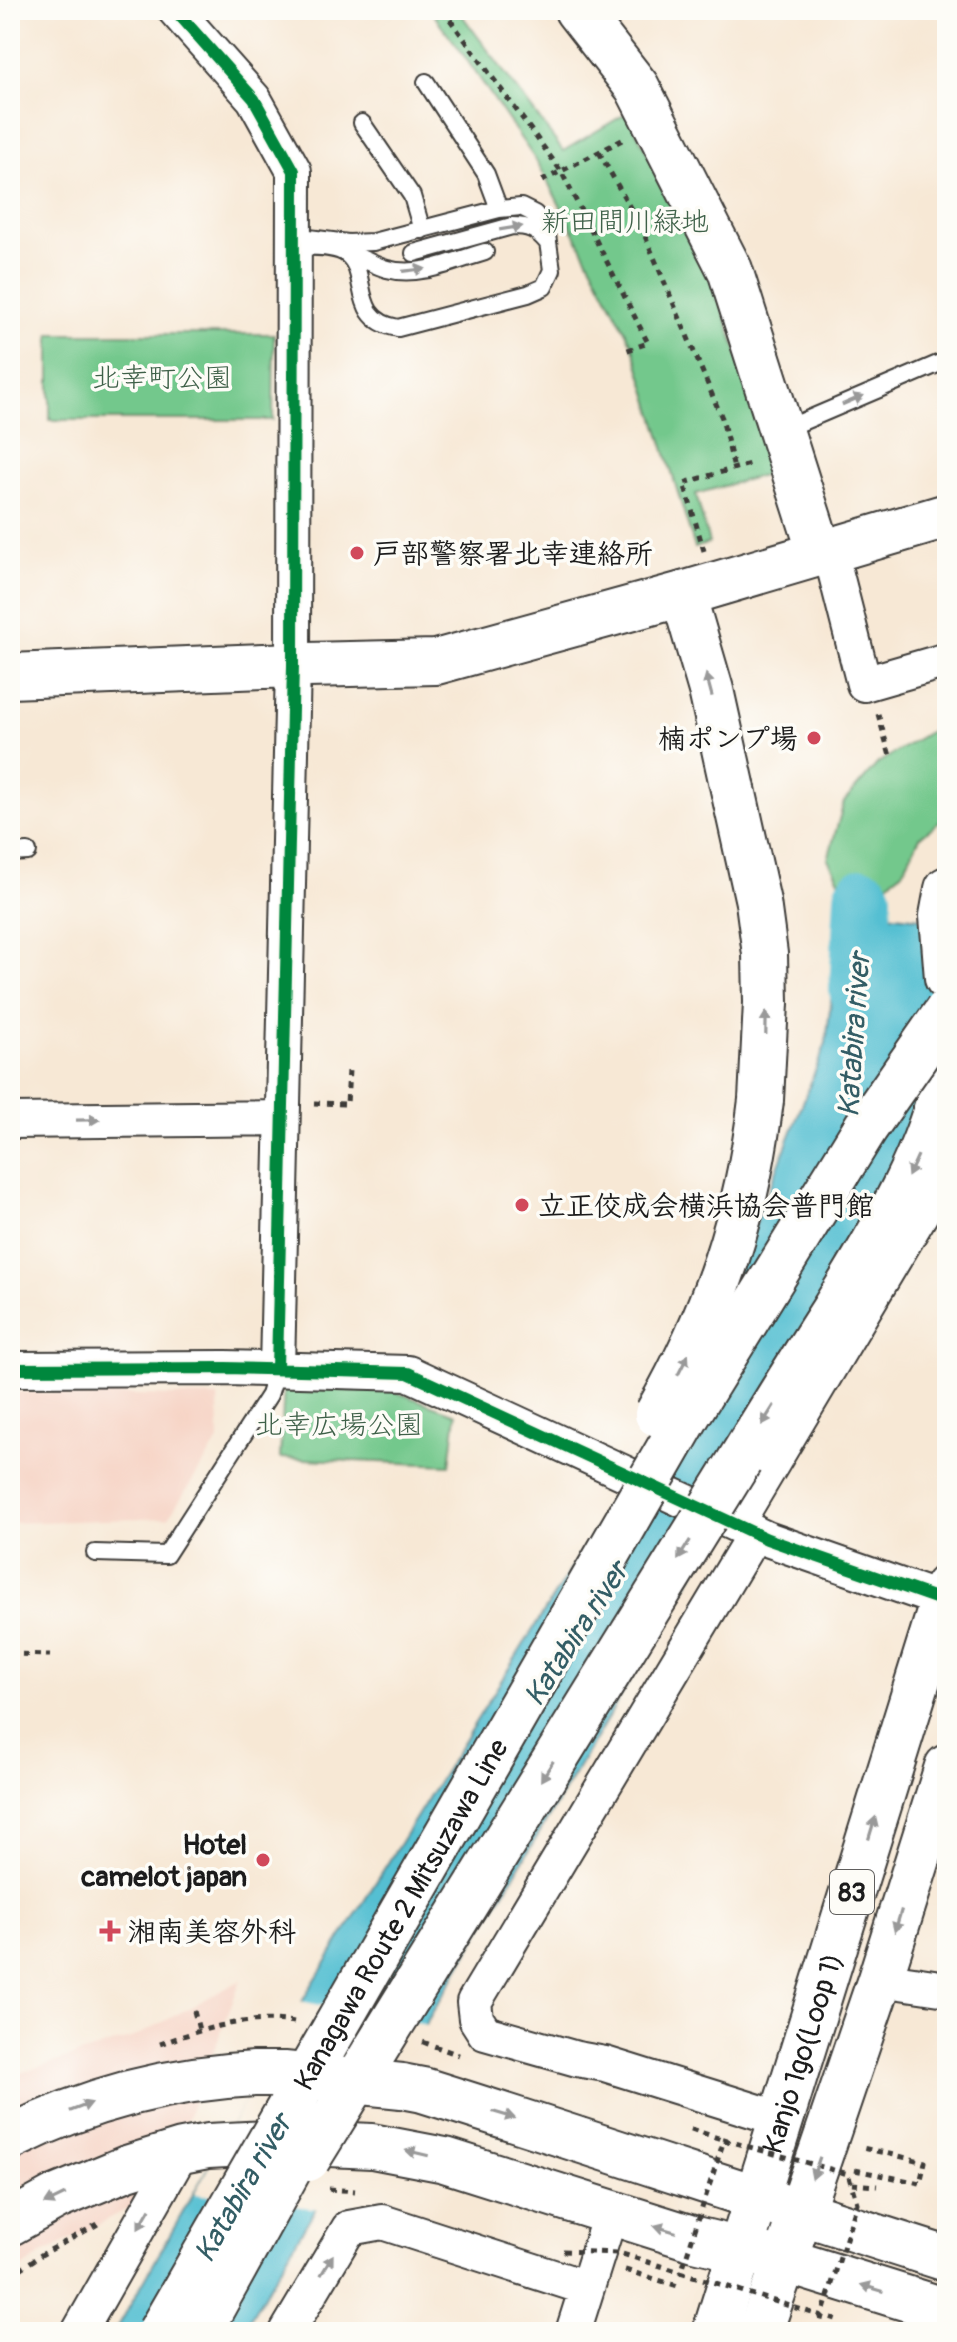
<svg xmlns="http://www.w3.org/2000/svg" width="957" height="2342" viewBox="0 0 957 2342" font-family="Pangolin,'Klee One',sans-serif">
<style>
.built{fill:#f6d2c3}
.green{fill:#73c88c;stroke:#487254;stroke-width:2}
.water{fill:#55bfd2;stroke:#386e77;stroke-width:2}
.pier{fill:#f7e8d5}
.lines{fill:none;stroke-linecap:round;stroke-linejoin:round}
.river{stroke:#55bfd2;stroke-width:58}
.lane-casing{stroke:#3d3b38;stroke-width:20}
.street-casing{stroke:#3d3b38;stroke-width:38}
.secondary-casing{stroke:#3d3b38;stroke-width:48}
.primary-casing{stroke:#3d3b38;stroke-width:48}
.highway-casing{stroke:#3d3b38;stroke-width:48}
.path{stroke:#3d3b38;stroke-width:5;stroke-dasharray:6 6;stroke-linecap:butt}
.lane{stroke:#fff;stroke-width:16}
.street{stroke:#fff;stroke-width:34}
.secondary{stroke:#fff;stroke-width:44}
.primary{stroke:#fff;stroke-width:44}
.highway{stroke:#fff;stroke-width:44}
.secondary-bridge-casing{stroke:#3d3b38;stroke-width:48;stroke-linecap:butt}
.highway-bridge-casing{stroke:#3d3b38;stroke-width:48;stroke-linecap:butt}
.path-bridge{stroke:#3d3b38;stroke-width:5;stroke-dasharray:6 6;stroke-linecap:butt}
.secondary-bridge{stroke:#fff;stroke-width:44}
.highway-bridge{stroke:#fff;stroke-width:44}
.cycleway-casing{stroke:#fdfcf7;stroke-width:17}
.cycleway{stroke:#00873e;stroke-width:12}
.oneway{fill:#999}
.poi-dot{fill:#d1495b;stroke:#fdfcf7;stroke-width:3}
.labels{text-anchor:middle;stroke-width:7;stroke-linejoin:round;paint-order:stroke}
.shield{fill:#fdfcf7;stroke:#605f5e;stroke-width:2}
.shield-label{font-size:26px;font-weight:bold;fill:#1c1c1c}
.park-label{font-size:28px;fill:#3f6149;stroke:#fdfcf7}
.poi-label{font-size:28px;font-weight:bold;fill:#1c1c1c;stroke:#fdfcf7;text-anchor:start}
.street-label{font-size:28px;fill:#1c1c1c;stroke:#fdfcf7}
.water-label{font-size:30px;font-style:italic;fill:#335d65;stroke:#fdfcf7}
</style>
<rect width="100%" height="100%" fill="#fdfcf7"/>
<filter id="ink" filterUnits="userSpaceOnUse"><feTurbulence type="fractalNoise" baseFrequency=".0125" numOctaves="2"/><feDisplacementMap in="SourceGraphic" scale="16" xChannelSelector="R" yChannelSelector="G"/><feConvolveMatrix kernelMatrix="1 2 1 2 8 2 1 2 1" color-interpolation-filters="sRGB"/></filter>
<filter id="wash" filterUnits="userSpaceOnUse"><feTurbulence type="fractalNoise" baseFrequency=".006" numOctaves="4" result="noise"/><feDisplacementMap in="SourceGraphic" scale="32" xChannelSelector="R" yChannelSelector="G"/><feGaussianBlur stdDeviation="1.8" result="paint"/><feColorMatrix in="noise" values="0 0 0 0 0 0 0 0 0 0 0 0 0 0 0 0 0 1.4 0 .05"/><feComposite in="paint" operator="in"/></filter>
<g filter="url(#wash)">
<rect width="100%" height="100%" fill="#f7e8d5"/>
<path class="built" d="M 14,1392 L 218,1397 L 219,1440 L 168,1518 L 10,1523 L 10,1412 Z
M 241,1980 L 159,2192 L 41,2255 L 10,2277 L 10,2076 L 137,2036 Z"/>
<path class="green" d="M 430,10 L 458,10 L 563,151 L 627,113 L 716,289 L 777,471 L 696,494 L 709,543 L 695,548 L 632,344 L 539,165 L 458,47 Z
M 50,334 L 274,334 L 273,420 L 50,420 Z
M 947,721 L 947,816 L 920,837 L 903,871 L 880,889 L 843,887 L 828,859 L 844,802 L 878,763 Z
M 284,1387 L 393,1391 L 456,1414 L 450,1465 L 280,1458 Z"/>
<path class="water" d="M 842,909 L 947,921 L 939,1162 L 242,2332 L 115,2332 L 310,1988 L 707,1350 L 826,1043 Z"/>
<path class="pier" d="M 299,2001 L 427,2025 L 319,2209 L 194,2194 Z"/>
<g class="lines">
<path class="river" d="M 858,990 L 863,897"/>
</g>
</g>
<g filter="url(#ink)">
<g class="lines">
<defs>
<path id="lane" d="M 426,82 L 486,174 L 499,209
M 362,123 L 412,196 L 422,230
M 293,236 L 348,243 L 373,242 L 499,209 L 521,207 L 535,214 L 546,228 L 552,270 L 544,287 L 528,294 L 398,328 C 346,319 373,268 343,252 C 329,245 309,247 293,246
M 346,253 C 361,256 372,265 387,269 C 419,278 453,261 485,252
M 414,253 L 512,226 C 529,226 536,229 547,242
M 783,430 L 947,360
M 10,853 L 28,852
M 95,1553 L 166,1555 L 269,1395 L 277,1369"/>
<path id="street" d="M 175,10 L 254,99 L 294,171 L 293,665 L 277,1369
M 830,551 L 864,684 L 947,660
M 10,1121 L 282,1118
M 10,1369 L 226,1368 L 408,1373 L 767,1539 L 947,1602
M 736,1524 L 947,1170
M 755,1533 L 474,2002 L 476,2019 L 485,2033 L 577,2059 L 605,2064 L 781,2119
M 880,1979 L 947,1989
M 79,2332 L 182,2151
M 287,2332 L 349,2228 L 382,2222 L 587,2288
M 573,2332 L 611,2212"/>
<path id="secondary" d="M 577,10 L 637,87 L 730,270 L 820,553
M 10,676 L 264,666 L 436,662 L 683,594 L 947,516
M 402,2086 L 423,2090 C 599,2145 772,2204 947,2259
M 10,2138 C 88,2099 168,2078 255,2074
M 10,2223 L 57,2197 L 127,2168 L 182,2151 L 208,2146 L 286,2142 L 372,2146 L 445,2160 L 695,2239 L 783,2260 L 947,2311"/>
<g id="primary">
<path id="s1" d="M 715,2332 L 947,1587"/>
<path d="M 760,2332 L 880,1979 L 947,1767"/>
</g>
<path id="highway" d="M 683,594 L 711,690 L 758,902 L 765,954 L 766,1003 L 761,1100
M 947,889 L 942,916 L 947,978
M 740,1460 C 771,1409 802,1359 834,1309 C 880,1234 930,1154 947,1066"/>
</defs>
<use href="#lane" class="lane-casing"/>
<use href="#street" class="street-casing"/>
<use href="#secondary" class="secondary-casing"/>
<use href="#primary" class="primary-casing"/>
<use href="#highway" class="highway-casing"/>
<path class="path" d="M 443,10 L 561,171 L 648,343 L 625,351
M 599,152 L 642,229 L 722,418 L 734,469
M 542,181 L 622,140
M 704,551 L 684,483 L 753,463
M 878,714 L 890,756
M 314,1103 L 347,1104 L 349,1070
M 10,1654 L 50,1655
M 194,2011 L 199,2030
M 423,2042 L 459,2055
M 160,2044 C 201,2029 249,2015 294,2022
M 691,2129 L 724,2140 L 725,2137
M 855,2170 L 920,2183 L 925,2162 L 863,2148
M 852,2184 L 877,2186
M 329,2189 L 355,2191
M 625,2270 L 681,2287
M 10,2276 L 41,2255 L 98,2224
M 818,2332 L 822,2316
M 829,2332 L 834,2316"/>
<use href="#lane" class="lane"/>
<use href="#street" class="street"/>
<use href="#secondary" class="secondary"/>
<use href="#primary" class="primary"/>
<use href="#highway" class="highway"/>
<defs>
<path id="secondary-bridge" d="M 255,2074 L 284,2074 L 402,2086"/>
<g id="highway-bridge">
<path d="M 657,1414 C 715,1312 747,1217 761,1100"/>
<path d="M 308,2159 L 740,1460"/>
<path id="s2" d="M 160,2332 L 688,1415 L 866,1127 L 947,1011"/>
<path d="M 199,2332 L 313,2126"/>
</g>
</defs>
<use href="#secondary-bridge" class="secondary-bridge-casing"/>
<use href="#highway-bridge" class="highway-bridge-casing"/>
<path class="path-bridge" d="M 563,2251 L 619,2253 L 822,2316 L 857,2203 L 848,2174 L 724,2140 L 681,2273"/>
<use href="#secondary-bridge" class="secondary-bridge"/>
<use href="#highway-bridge" class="highway-bridge"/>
<defs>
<path id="cycleway" d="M 175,10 L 254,99 L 294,171 L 293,665 L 277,1369
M 10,1369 L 226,1368 L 408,1373 L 767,1539 L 947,1602"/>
</defs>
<use href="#cycleway" class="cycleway-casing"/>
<use href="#cycleway" class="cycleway"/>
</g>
<defs><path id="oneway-solid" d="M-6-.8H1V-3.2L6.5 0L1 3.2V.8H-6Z" transform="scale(2)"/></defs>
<g class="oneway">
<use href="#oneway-solid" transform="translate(511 228) rotate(-9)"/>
<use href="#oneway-solid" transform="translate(414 270) rotate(-7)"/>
<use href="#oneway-solid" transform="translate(853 400) rotate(-23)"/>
<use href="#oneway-solid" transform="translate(709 685) rotate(-105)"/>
<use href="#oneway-solid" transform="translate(766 1023) rotate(-89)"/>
<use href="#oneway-solid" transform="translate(88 1120) rotate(-1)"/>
<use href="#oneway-solid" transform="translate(913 1166) rotate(115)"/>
<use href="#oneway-solid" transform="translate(683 1365) rotate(-63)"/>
<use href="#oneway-solid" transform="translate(768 1415) rotate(122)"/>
<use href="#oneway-solid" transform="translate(684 1550) rotate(122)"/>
<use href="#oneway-solid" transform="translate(547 1771) rotate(122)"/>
<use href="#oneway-solid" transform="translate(872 1828) rotate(-73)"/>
<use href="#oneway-solid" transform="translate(898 1921) rotate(107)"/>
<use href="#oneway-solid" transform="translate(81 2107) rotate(-21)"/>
<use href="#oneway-solid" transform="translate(504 2115) rotate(17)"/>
<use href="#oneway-solid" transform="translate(417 2153) rotate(-167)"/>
<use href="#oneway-solid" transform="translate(816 2168) rotate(109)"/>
<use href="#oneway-solid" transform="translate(55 2199) rotate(154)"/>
<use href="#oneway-solid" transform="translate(144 2219) rotate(120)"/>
<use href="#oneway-solid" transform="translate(665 2229) rotate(-163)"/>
<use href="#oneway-solid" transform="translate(327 2265) rotate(-59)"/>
<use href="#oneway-solid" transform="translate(872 2288) rotate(-163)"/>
</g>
</g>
<g class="poi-dot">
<circle cx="357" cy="553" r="8"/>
<circle cx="814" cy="738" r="8"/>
<circle cx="522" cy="1205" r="8"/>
<circle cx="263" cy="1860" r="8"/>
<path d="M106 1919h8v8h8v8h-8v8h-8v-8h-8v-8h8z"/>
</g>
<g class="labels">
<rect class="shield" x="830" y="1870" width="44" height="44" rx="6"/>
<g class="shield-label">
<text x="852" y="1901">83</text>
</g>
<g class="park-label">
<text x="625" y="231">新田間川緑地</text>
<text x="162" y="387">北幸町公園</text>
<text x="339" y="1434">北幸広場公園</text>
</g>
<g class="poi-label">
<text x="373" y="563">戸部警察署北幸連絡所</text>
<text x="798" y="748" text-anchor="end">楠ポンプ場</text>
<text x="538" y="1215">立正佼成会横浜協会普門館</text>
<text x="247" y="1854" text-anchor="end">Hotel<tspan x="247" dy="32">camelot japan</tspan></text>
<text x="128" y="1941">湘南美容外科</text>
</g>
<g class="street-label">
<text dy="10" stroke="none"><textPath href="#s2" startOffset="482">Kanagawa Route 2 Mitsuzawa Line</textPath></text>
<text dy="10" stroke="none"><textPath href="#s1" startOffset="292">Kanjo 1go(Loop 1)</textPath></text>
</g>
<g class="water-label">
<text transform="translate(854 1035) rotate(-86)" y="10">Katabira river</text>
<text transform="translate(576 1634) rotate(-57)" y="10">Katabira river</text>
<text dy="10" stroke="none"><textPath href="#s2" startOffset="166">Katabira river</textPath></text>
</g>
</g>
<rect width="957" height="2342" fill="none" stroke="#fdfcf7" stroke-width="40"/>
</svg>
